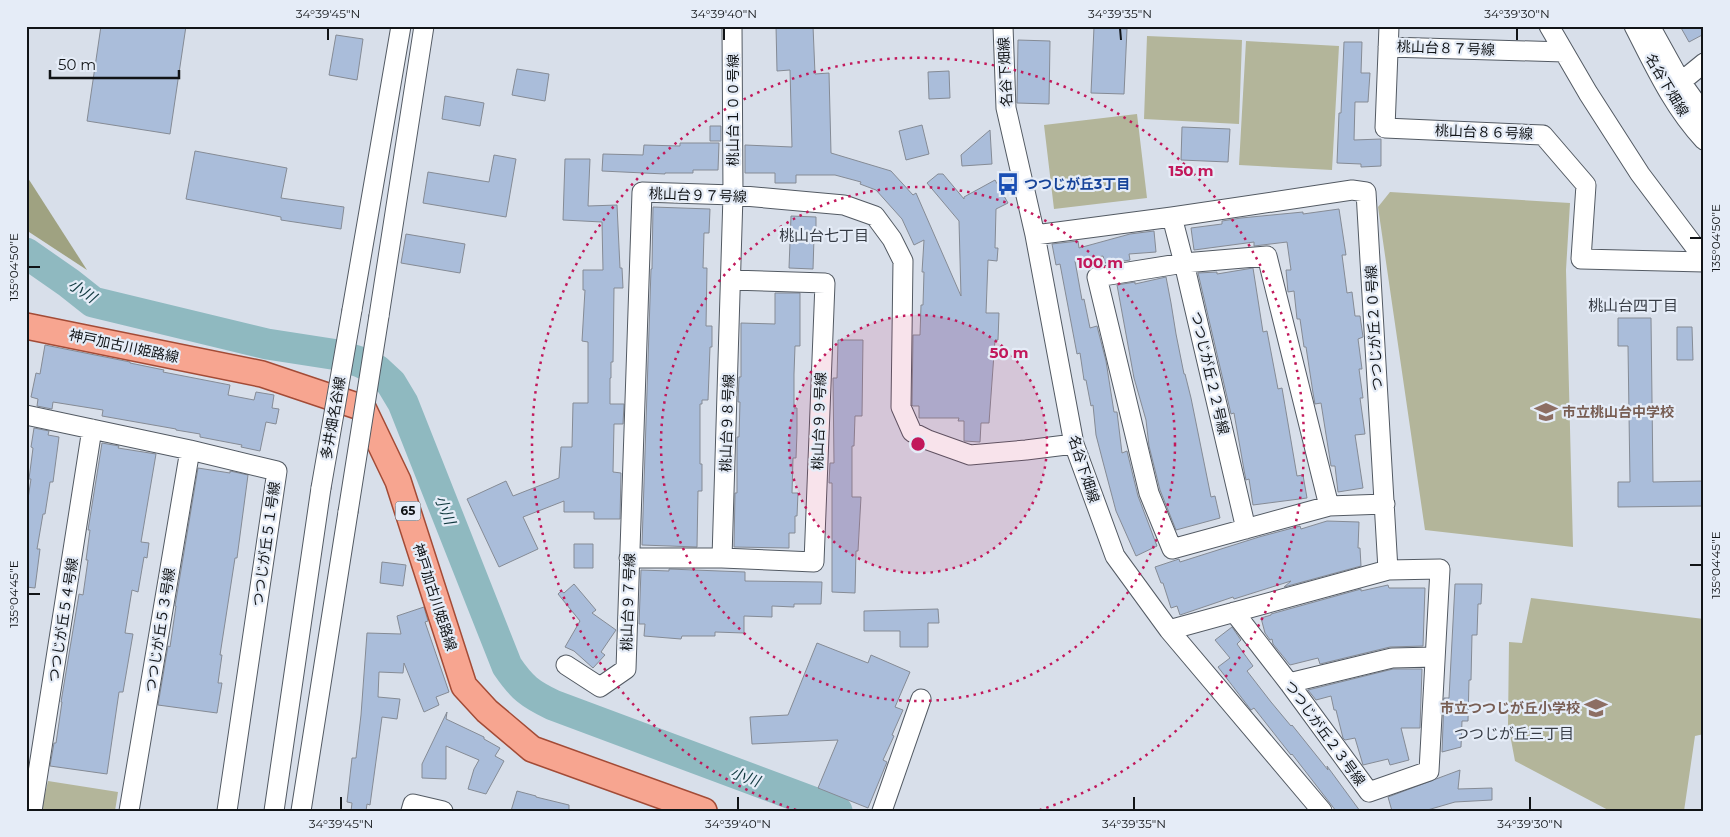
<svg xmlns="http://www.w3.org/2000/svg" width="1730" height="837" viewBox="0 0 1730 837" font-family="Montserrat,'Noto Sans JP',sans-serif">
<style>
.green{fill:#b3b59a}
.forest{fill:#9fa281}
.lines{fill:none;stroke-linecap:round;stroke-linejoin:round}
.river{stroke:#8fb9c0;stroke-width:31}
.building{fill:#aabdda;stroke:#858b95}
.minor-casing{stroke:#535a63;stroke-width:21}
.major-casing{stroke:#a34b36;stroke-width:28}
.minor{stroke:#fff;stroke-width:19}
.major{stroke:#f7a590;stroke-width:25}
.minor-bridge-casing{stroke:#535a63;stroke-width:21;stroke-linecap:butt}
.minor-bridge{stroke:#fff;stroke-width:19}
.ticks{fill:none;stroke:#111417;stroke-width:2}
.ring{fill:none;stroke:#c2185b;stroke-width:2.5;stroke-dasharray:2.5 5}
.labels{text-anchor:middle;stroke-width:4.5;stroke-linejoin:round;paint-order:stroke}
.shield{fill:#e5ecf7;stroke:#51555a;stroke-width:1}
.shield-label{font-size:12px;font-weight:bold;fill:#111417}
.street-label{font-size:14px;fill:#111417;stroke:#e5ecf7}
.transit-label{font-size:14px;font-weight:bold;fill:#164399;stroke:#e5ecf7;text-anchor:start}
.education-label{font-size:14px;font-weight:bold;fill:#785e54;stroke:#e5ecf7;text-anchor:start}
.neighbourhood-label{font-size:15px;fill:#373c45;stroke:#e5ecf7}
.water-label{font-size:15px;font-style:italic;fill:#0e373d;stroke:#e5ecf7}
.centre{fill:#c2185b;stroke:#e5ecf7;stroke-width:2.5}
.ring-label{font-size:15px;text-anchor:middle;font-weight:bold;fill:#c2185b;stroke:#e5ecf7;stroke-width:4.5;stroke-linejoin:round;paint-order:stroke}
.neatline{fill:none;stroke:#111417;stroke-width:2}
.ticks-label{font-size:12px;text-anchor:middle;fill:#111417}
</style>
<rect width="100%" height="100%" fill="#d8dfea"/>
<path class="green" d="M 1147,36 L 1242,40 L 1239,124 L 1144,119 Z
M 1246,41 L 1339,46 L 1332,170 L 1239,165 Z
M 1137,114 L 1147,198 L 1054,209 L 1044,125 Z
M 1390,192 L 1570,203 L 1566,270 L 1573,547 L 1425,530 L 1378,207 Z
M 1531,598 L 1704,619 L 1704,734 L 1695,736 L 1684,811 L 1610,811 L 1515,761 L 1508,724 L 1509,642 L 1522,643 Z
M 48,781 L 118,792 L 115,811 L 41,811 Z"/>
<path class="forest" d="M 26,175 L 87,270 L 26,230 Z"/>
<g class="lines">
<path class="river" d="M 26,253 L 69,283 L 93,302 L 267,344 L 338,355 L 360,362 L 377,370 L 391,383 L 403,403 L 507,666 C 522,688 530,694 553,705 L 837,811"/>
</g>
<path class="building" d="M 101,26 L 186,26 L 170,134 L 87,121 Z
M 776,26 L 813,26 L 815,74 L 829,73 L 831,153 L 891,171 L 913,195 L 916,193 L 961,296 L 959,221 L 927,183 L 938,174 L 943,174 L 964,199 L 964,197 L 995,180 L 1008,203 L 996,209 L 995,248 L 998,248 L 997,261 L 988,260 L 986,313 L 999,313 L 998,340 L 995,340 L 989,423 L 981,423 L 980,442 L 964,441 L 964,421 L 958,421 L 959,418 L 919,418 L 919,406 L 913,406 L 912,405 L 913,335 L 920,335 L 921,305 L 923,305 L 924,272 L 922,272 L 924,240 L 914,245 L 902,219 L 876,190 L 860,184 L 861,182 L 835,175 L 796,175 L 796,183 L 775,183 L 775,173 L 745,173 L 745,145 L 792,147 L 790,70 L 777,71 Z
M 1680,26 L 1704,26 L 1704,34 L 1689,42 Z
M 1094,27 L 1127,29 L 1124,94 L 1091,93 Z
M 336,35 L 363,39 L 357,80 L 329,75 Z
M 1018,40 L 1050,41 L 1049,104 L 1017,103 Z
M 1344,42 L 1362,42 L 1361,73 L 1370,73 L 1368,102 L 1355,102 L 1354,140 L 1381,139 L 1381,166 L 1361,167 L 1361,164 L 1337,163 L 1339,113 L 1341,113 Z
M 517,69 L 549,74 L 545,101 L 512,95 Z
M 949,71 L 950,98 L 929,99 L 928,72 Z
M 445,96 L 484,103 L 480,126 L 442,119 Z
M 922,125 L 929,154 L 906,160 L 899,131 Z
M 710,126 L 721,126 L 721,141 L 710,141 Z
M 1182,127 L 1230,129 L 1228,162 L 1181,160 Z
M 990,130 L 992,164 L 962,166 L 961,155 Z
M 680,143 L 719,143 L 718,170 L 693,170 L 693,173 L 665,173 L 665,174 L 602,171 L 603,154 L 643,155 L 644,145 L 680,146 Z
M 195,151 L 287,168 L 281,198 L 344,207 L 341,229 L 281,220 L 281,217 L 186,199 Z
M 494,155 L 516,159 L 506,217 L 423,203 L 428,172 L 489,182 Z
M 565,159 L 590,159 L 588,206 L 617,205 L 620,268 L 622,268 L 623,288 L 614,288 L 613,362 L 611,362 L 611,378 L 610,378 L 610,404 L 624,404 L 623,424 L 614,424 L 613,472 L 621,473 L 620,519 L 594,519 L 594,512 L 564,512 L 564,501 L 523,517 L 538,549 L 499,567 L 467,499 L 506,481 L 513,496 L 559,478 L 561,447 L 572,447 L 573,403 L 588,403 L 588,342 L 582,341 L 585,290 L 583,290 L 583,270 L 603,270 L 602,222 L 563,220 Z
M 653,207 L 710,209 L 709,233 L 704,233 L 703,268 L 707,268 L 706,326 L 712,326 L 712,347 L 710,347 L 708,400 L 702,400 L 702,404 L 700,404 L 700,464 L 702,464 L 702,491 L 698,491 L 697,547 L 642,545 L 651,269 L 652,269 Z
M 1339,209 L 1346,255 L 1342,255 L 1347,293 L 1352,292 L 1355,316 L 1360,316 L 1363,337 L 1358,339 L 1362,369 L 1359,369 L 1363,398 L 1360,398 L 1365,434 L 1355,435 L 1363,488 L 1338,492 L 1335,466 L 1331,466 L 1321,403 L 1315,404 L 1313,393 L 1306,347 L 1304,347 L 1300,319 L 1297,319 L 1294,291 L 1288,292 L 1286,270 L 1291,270 L 1287,242 L 1254,246 L 1254,242 L 1194,250 L 1191,228 L 1222,224 L 1222,221 L 1241,218 L 1303,212 L 1303,214 Z
M 791,216 L 816,217 L 816,238 L 814,238 L 813,269 L 789,268 Z
M 1154,231 L 1156,252 L 1129,254 L 1130,260 L 1112,263 L 1112,261 L 1105,263 L 1103,256 L 1075,261 L 1082,300 L 1084,299 L 1090,328 L 1097,326 L 1106,361 L 1114,412 L 1117,412 L 1122,453 L 1127,451 L 1138,496 L 1157,546 L 1136,556 L 1116,511 L 1103,462 L 1096,435 L 1093,405 L 1091,406 L 1086,380 L 1084,380 L 1080,353 L 1077,354 L 1060,264 L 1056,265 L 1052,244 L 1078,241 L 1079,248 L 1130,234 Z
M 406,234 L 465,244 L 460,273 L 401,263 Z
M 1253,268 L 1263,332 L 1267,331 L 1278,389 L 1282,388 L 1297,476 L 1303,475 L 1307,498 L 1253,505 L 1249,479 L 1246,480 L 1244,470 L 1234,413 L 1231,414 L 1198,273 L 1217,272 L 1217,274 Z
M 1166,277 L 1171,303 L 1176,334 L 1184,374 L 1185,374 L 1191,398 L 1211,497 L 1215,496 L 1220,518 L 1176,530 L 1160,490 L 1149,446 L 1146,420 L 1134,378 L 1117,285 L 1135,282 L 1135,284 Z
M 775,293 L 800,293 L 800,346 L 795,346 L 794,374 L 794,408 L 797,408 L 797,432 L 796,458 L 793,458 L 792,493 L 798,493 L 797,516 L 795,516 L 795,533 L 789,533 L 789,548 L 734,547 L 735,493 L 737,493 L 737,437 L 739,437 L 740,402 L 738,402 L 739,377 L 741,377 L 741,323 L 775,324 Z
M 1618,318 L 1651,318 L 1653,482 L 1704,481 L 1704,506 L 1618,507 L 1618,482 L 1630,482 L 1628,346 L 1618,346 Z
M 1677,327 L 1692,327 L 1693,360 L 1677,360 Z
M 838,340 L 863,340 L 862,416 L 855,416 L 854,446 L 852,446 L 852,497 L 861,497 L 858,551 L 856,551 L 855,593 L 832,592 L 832,483 L 829,483 L 830,463 L 834,463 L 833,378 L 837,378 Z
M 45,345 L 130,362 L 130,363 L 164,370 L 163,372 L 230,385 L 228,395 L 254,400 L 256,392 L 274,395 L 272,408 L 279,409 L 276,424 L 266,422 L 260,451 L 241,447 L 242,445 L 200,437 L 200,434 L 176,430 L 176,429 L 102,416 L 103,410 L 53,402 L 52,409 L 37,406 L 38,399 L 31,397 L 36,373 L 40,374 Z
M 34,428 L 49,431 L 48,435 L 59,437 L 53,482 L 50,482 L 45,514 L 43,514 L 37,549 L 40,549 L 35,588 L 26,587 L 26,512 L 31,479 L 29,479 L 33,448 L 31,447 Z
M 102,443 L 119,446 L 118,448 L 156,454 L 141,542 L 149,543 L 147,558 L 144,557 L 138,592 L 132,590 L 130,602 L 125,633 L 133,634 L 123,692 L 119,692 L 107,774 L 50,766 L 54,743 L 56,743 L 62,702 L 61,702 L 79,594 L 83,595 L 88,560 L 86,560 L 90,530 L 88,530 Z
M 198,468 L 230,473 L 230,471 L 248,475 L 237,558 L 235,558 L 220,655 L 222,655 L 218,683 L 222,683 L 217,713 L 158,705 L 168,646 L 170,647 L 176,606 L 175,606 Z
M 1327,521 L 1359,522 L 1358,548 L 1360,548 L 1361,566 L 1284,587 L 1291,581 L 1234,599 L 1233,597 L 1180,615 L 1177,606 L 1171,608 L 1163,583 L 1161,583 L 1155,567 L 1179,559 L 1180,562 L 1259,537 L 1300,526 L 1301,529 Z
M 574,544 L 593,544 L 593,568 L 574,568 Z
M 382,562 L 406,565 L 403,586 L 380,583 Z
M 669,569 L 745,572 L 745,581 L 822,582 L 821,604 L 794,604 L 794,607 L 772,606 L 772,617 L 744,616 L 744,633 L 715,632 L 715,636 L 682,636 L 681,639 L 644,636 L 645,624 L 639,624 L 641,570 L 669,571 Z
M 574,584 L 596,610 L 592,613 L 616,630 L 601,652 L 605,655 L 593,668 L 574,651 L 565,647 L 580,621 L 558,594 L 561,591 L 564,593 Z
M 1455,584 L 1482,584 L 1481,604 L 1478,604 L 1477,635 L 1472,635 L 1471,680 L 1469,680 L 1468,721 L 1462,721 L 1461,747 L 1442,752 L 1444,698 L 1449,698 Z
M 1388,585 L 1389,588 L 1425,588 L 1423,646 L 1390,647 L 1320,664 L 1318,658 L 1290,665 L 1273,644 L 1272,639 L 1270,640 L 1265,633 L 1261,618 L 1271,615 L 1271,614 L 1361,589 L 1361,591 Z
M 424,607 L 428,621 L 425,622 L 449,692 L 436,697 L 439,705 L 424,712 L 404,663 L 403,673 L 379,672 L 378,697 L 400,699 L 397,719 L 382,717 L 370,805 L 367,804 L 366,811 L 351,811 L 352,803 L 347,802 L 352,758 L 356,758 L 361,715 L 367,633 L 401,634 L 397,616 Z
M 938,609 L 939,623 L 928,623 L 928,647 L 900,647 L 900,631 L 864,631 L 864,611 Z
M 1232,627 L 1241,640 L 1237,644 L 1253,666 L 1247,671 L 1271,702 L 1291,726 L 1292,725 L 1328,770 L 1327,766 L 1360,811 L 1336,811 L 1292,754 L 1291,755 L 1254,708 L 1251,710 L 1218,667 L 1230,658 L 1215,640 Z
M 817,643 L 868,663 L 871,655 L 910,672 L 895,707 L 903,710 L 892,735 L 894,736 L 883,760 L 887,762 L 868,808 L 818,788 L 838,740 L 752,744 L 750,717 L 788,715 Z
M 1393,669 L 1422,669 L 1420,728 L 1401,728 L 1409,760 L 1390,765 L 1388,759 L 1363,765 L 1355,738 L 1345,740 L 1343,738 L 1336,710 L 1334,710 L 1331,696 L 1316,700 L 1308,690 Z
M 447,712 L 446,719 L 484,737 L 484,739 L 500,748 L 495,756 L 504,761 L 486,794 L 468,789 L 474,769 L 479,760 L 446,746 L 446,779 L 422,778 L 422,764 Z
M 1460,770 L 1458,789 L 1492,788 L 1492,800 L 1455,802 L 1424,811 L 1392,811 L 1388,797 Z
M 517,791 L 536,796 L 536,797 L 569,805 L 569,811 L 511,811 Z"/>
<g class="lines">
<defs>
<path id="minor" d="M 1003,26 L 1006,108 L 1035,235 L 1074,444 L 1115,556 L 1169,630 L 1322,811
M 1389,26 L 1385,128 L 1543,135 L 1586,185 L 1581,259 L 1704,262
M 1549,26 L 1588,93 L 1640,174 L 1704,259
M 1634,26 C 1654,65 1673,107 1704,140
M 1650,26 L 1681,82 L 1704,114
M 1388,47 L 1564,52
M 1671,90 L 1704,63
M 1172,217 L 1184,263 L 1246,529
M 1035,235 L 1172,217 L 1352,190 L 1366,192 L 1388,570 L 1169,630
M 352,310 L 401,26
M 379,316 L 424,26
M 26,415 L 190,450 L 277,471 L 227,811
M 1329,506 L 1267,256 L 1184,263 L 1097,277 L 1149,493 L 1172,549 L 1329,506 L 1385,504
M 629,558 L 722,558 L 733,195 L 732,26
M 722,558 L 814,562 L 825,283 L 731,280
M 1234,612 L 1289,683 L 1369,792 L 1429,771 L 1440,569 L 1388,570
M 566,665 L 600,687 L 626,669 L 642,192 L 733,195 L 844,205 L 875,216 L 892,239 L 903,261 L 901,407 L 912,432 L 928,440 L 970,455 L 1026,450 L 1074,444
M 1289,683 L 1392,658 L 1435,657
M 32,811 L 92,429
M 129,811 L 190,450
M 274,811 L 321,488
M 301,811 L 348,512
M 411,811 L 413,804 L 443,811
M 882,811 L 921,699"/>
<path id="major" d="M 26,326 L 262,374 L 363,408 L 398,481 L 464,686 L 487,711 L 532,749 L 704,811"/>
</defs>
<use href="#minor" class="minor-casing"/>
<use href="#major" class="major-casing"/>
<use href="#minor" class="minor"/>
<use href="#major" class="major"/>
<defs>
<path id="minor-bridge" d="M 321,488 L 352,310
M 348,512 L 379,316"/>
</defs>
<use href="#minor-bridge" class="minor-bridge-casing"/>
<use href="#minor-bridge" class="minor-bridge"/>
</g>
<path class="ticks" d="M 328,28 L 328,40M 724,28 L 724,40M 1120,28 L 1121,40M 1517,28 L 1517,40M 1690,238 L 1702,238M 28,267 L 40,267M 1690,565 L 1702,565M 28,594 L 40,594M 341,797 L 341,810M 738,797 L 738,810M 1134,797 L 1134,810M 1530,797 L 1530,810"/>
<circle cx="918" cy="444" r="129" fill="#c2185b" fill-opacity=".12"/>
<g class="ring">
<circle cx="918" cy="444" r="129"/>
<circle cx="918" cy="444" r="257"/>
<path d="M796 810A386 386 0 1 1 1040 810"/>
</g>
<defs>
<symbol id="bus-bare" viewBox="-9 -9 18 18"><path d="M-5-6H5V4H4V6H2V4H-2V6H-4V4H-5ZM-3.5-4V0h7V-4ZM-3.5 1.2v1.5H-2V1.2ZM2 1.2v1.5H3.5V1.2Z" fill="#1a4fb4" stroke="#e5ecf7" stroke-width="2.5" paint-order="stroke"/></symbol>
<symbol id="school-bare" viewBox="-9 -9 18 18"><path d="M0-5L7-2L0 1L-7-2ZM-4 1L0 2.5L4 1V4Q0 6-4 4Z" fill="#8d6e63" stroke="#e5ecf7" stroke-width="2.5" paint-order="stroke"/></symbol>
</defs>
<g fill-rule="evenodd">
<use href="#bus-bare" x="992" y="168" width="32" height="32"/>
<use href="#school-bare" x="1530" y="396" width="32" height="32"/>
<use href="#school-bare" x="1580" y="692" width="32" height="32"/>
</g>
<g class="labels">
<rect class="shield" x="395.5" y="501.5" width="25" height="19" rx="4"/>
<g class="shield-label">
<text x="408" y="515">65</text>
</g>
<g class="street-label">
<text transform="translate(1446 48) rotate(2)" y="5">桃山台８７号線</text>
<text transform="translate(1005 72) rotate(-93)" y="5">名谷下畑線</text>
<text transform="translate(1667 85) rotate(59)" y="5">名谷下畑線</text>
<text transform="translate(733 110) rotate(-90)" y="5">桃山台１００号線</text>
<text transform="translate(1484 132) rotate(2)" y="5">桃山台８６号線</text>
<text transform="translate(698 195) rotate(2)" y="5">桃山台９７号線</text>
<text transform="translate(1374 328) rotate(-93)" y="5">つつじが丘２０号線</text>
<text transform="translate(124 346) rotate(12)" y="5">神戸加古川姫路線</text>
<text transform="translate(1210 373) rotate(77)" y="5">つつじが丘２２号線</text>
<text transform="translate(333 418) rotate(-80)" y="5">多井畑名谷線</text>
<text transform="translate(819 421) rotate(-88)" y="5">桃山台９９号線</text>
<text transform="translate(727 423) rotate(-88)" y="5">桃山台９８号線</text>
<text transform="translate(1084 469) rotate(72)" y="5">名谷下畑線</text>
<text transform="translate(266 544) rotate(-82)" y="5">つつじが丘５１号線</text>
<text transform="translate(435 597) rotate(72)" y="5">神戸加古川姫路線</text>
<text transform="translate(628 602) rotate(-88)" y="5">桃山台９７号線</text>
<text transform="translate(63 620) rotate(-81)" y="5">つつじが丘５４号線</text>
<text transform="translate(160 630) rotate(-81)" y="5">つつじが丘５３号線</text>
<text transform="translate(1325 733) rotate(54)" y="5">つつじが丘２３号線</text>
</g>
<g class="transit-label">
<text x="1024" y="189">つつじが丘3丁目</text>
</g>
<g class="education-label">
<text x="1562" y="417">市立桃山台中学校</text>
<text x="1580" y="713" text-anchor="end">市立つつじが丘小学校</text>
</g>
<g class="neighbourhood-label">
<text x="824" y="241">桃山台七丁目</text>
<text x="1633" y="311">桃山台四丁目</text>
<text x="1514" y="739">つつじが丘三丁目</text>
</g>
<g class="water-label">
<text transform="translate(82 291) rotate(33)" y="5">小川</text>
<text transform="translate(445 510) rotate(68)" y="5">小川</text>
<text transform="translate(745 777) rotate(20)" y="5">小川</text>
</g>
</g>
<circle cx="918" cy="444" r="8" class="centre"/>
<g class="ring-label">
<text x="1191" y="176">150 m</text>
<text x="1100" y="268">100 m</text>
<text x="1009" y="358">50 m</text>
</g>
<rect width="1730" height="837" fill="none" stroke="#e5ecf7" stroke-width="55"/>
<path d="M50 70v8h129v-8" fill="none" stroke="#111417" stroke-width="2.5"/>
<text x="58" y="70" font-size="15" fill="#111417" stroke="#e5ecf7" stroke-width="4" paint-order="stroke">50 m</text>
<rect x="28" y="28" width="1674" height="782" class="neatline"/>
<g class="ticks-label">
<text x="328" y="18">34°39'45"N</text>
<text x="724" y="18">34°39'40"N</text>
<text x="1120" y="18">34°39'35"N</text>
<text x="1517" y="18">34°39'30"N</text>
<text transform="translate(1716 238) rotate(-90)" y="4">135°04'50"E</text>
<text transform="translate(14 267) rotate(-90)" y="4">135°04'50"E</text>
<text transform="translate(1716 565) rotate(-90)" y="4">135°04'45"E</text>
<text transform="translate(14 594) rotate(-90)" y="4">135°04'45"E</text>
<text x="341" y="828">34°39'45"N</text>
<text x="738" y="828">34°39'40"N</text>
<text x="1134" y="828">34°39'35"N</text>
<text x="1530" y="828">34°39'30"N</text>
</g>
</svg>
